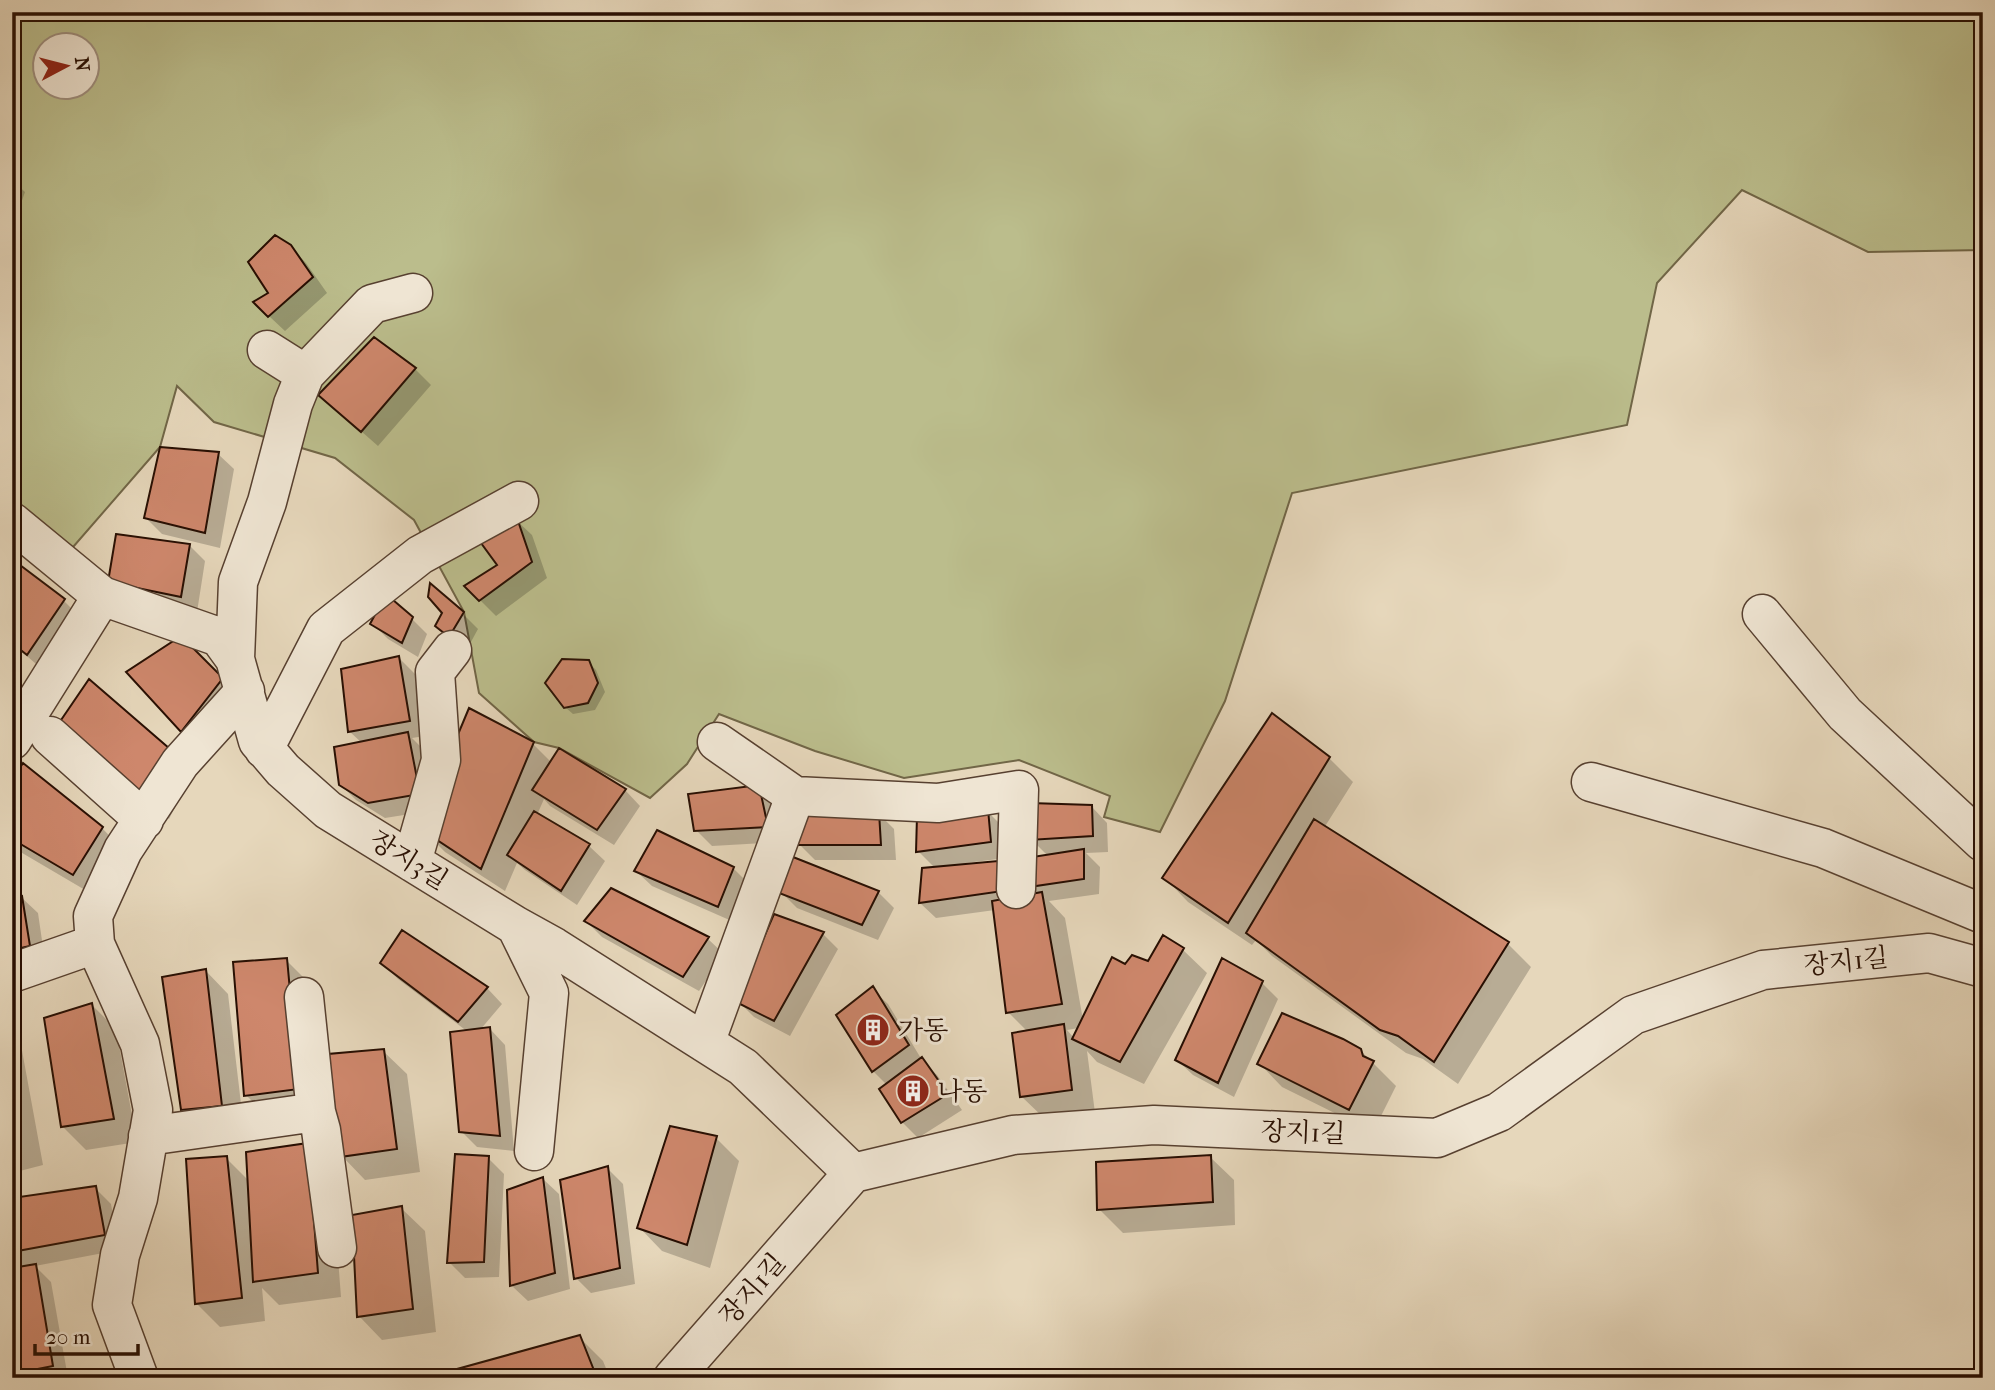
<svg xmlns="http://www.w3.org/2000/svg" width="1995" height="1390" viewBox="0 0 1995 1390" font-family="'IM FELL French Canon','Noto Serif KR',serif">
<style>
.green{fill:#bbbd8c;stroke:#716647;stroke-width:2;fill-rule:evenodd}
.shadow{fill:#0003;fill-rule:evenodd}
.building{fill:#ce876c;stroke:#270e02;stroke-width:2}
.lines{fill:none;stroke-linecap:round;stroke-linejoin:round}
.minor-casing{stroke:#574030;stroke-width:41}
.minor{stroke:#efe5d3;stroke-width:38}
.labels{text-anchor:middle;stroke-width:6;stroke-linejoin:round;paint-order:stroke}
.street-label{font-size:26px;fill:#270e02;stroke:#efe5d3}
.poi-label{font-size:26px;fill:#270e02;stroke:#efe5d3;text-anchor:start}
</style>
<rect width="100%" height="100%" fill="#e6d7bb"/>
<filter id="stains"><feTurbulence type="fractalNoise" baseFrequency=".00286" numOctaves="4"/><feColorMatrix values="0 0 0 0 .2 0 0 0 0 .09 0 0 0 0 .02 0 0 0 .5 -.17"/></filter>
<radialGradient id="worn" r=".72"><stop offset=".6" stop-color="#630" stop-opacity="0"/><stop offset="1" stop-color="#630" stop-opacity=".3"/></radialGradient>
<path class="green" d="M 12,12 L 1983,12 L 1983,250 L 1868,252 L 1742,190 L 1657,283 L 1627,425 L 1292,493 L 1225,701 L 1160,832 L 1104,817 L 1110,796 L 1019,760 L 904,778 L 815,751 L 719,714 L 687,764 L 650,798 L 559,748 L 534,742 L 479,693 L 464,612 L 414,520 L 335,458 L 214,422 L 177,386 L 160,447 L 60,562 L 12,522 ZM 46,46 L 88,46 L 88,88 L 46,88 Z"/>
<path class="shadow" d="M 12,180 L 25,192 L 12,229 Z
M 290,246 L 306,263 L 327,293 L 285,331 L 255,303 L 271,293 Z
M 374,339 L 415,369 L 431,385 L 378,446 L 320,395 Z
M 218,454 L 234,469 L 220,548 L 162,534 L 146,518 Z
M 516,520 L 532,535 L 547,578 L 496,616 L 480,600 L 499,565 Z
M 189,545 L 205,561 L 197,612 L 125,597 Z
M 12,561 L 64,601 L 87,624 L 51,677 L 12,643 Z
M 462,613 L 478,629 L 466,651 L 453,642 L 437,626 Z
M 411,618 L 427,634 L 418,657 L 388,639 L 372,623 Z
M 181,638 L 238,695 L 197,746 L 182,730 Z
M 399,658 L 415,674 L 425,736 L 412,738 L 423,749 L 533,744 L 552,763 L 625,790 L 640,806 L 614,845 L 550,806 L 544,799 L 537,815 L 589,846 L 605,861 L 577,905 L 525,870 L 517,863 L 505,891 L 445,852 L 421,828 L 429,811 L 385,818 L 356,800 L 340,784 L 362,743 L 349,731 Z
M 588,662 L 596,670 L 605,692 L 595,710 L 573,714 L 565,707 Z
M 84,746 L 192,774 L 169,819 Z
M 1329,758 L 1353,782 L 1324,828 L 1508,944 L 1531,967 L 1458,1084 L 1423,1059 L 1406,1053 L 1272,956 L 1256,940 L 1252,945 L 1188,902 L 1165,878 Z
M 12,784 L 102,828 L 125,852 L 97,897 L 12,847 Z
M 758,787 L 774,802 L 782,842 L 712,846 L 696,830 Z
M 1092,807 L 1107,823 L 1108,852 L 1086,853 L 1100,867 L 1099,894 L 1049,901 L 1065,918 L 1083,1020 L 1126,966 L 1148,963 L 1164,937 L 1183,950 L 1207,973 L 1144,1084 L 1097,1062 L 1087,1051 L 1095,1113 L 1045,1119 L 1021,1096 L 1028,1032 L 1008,1012 L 995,910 L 936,918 L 920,903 L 936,869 L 918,851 L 987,811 L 1003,827 L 1006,858 L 966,863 L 966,866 L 1017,899 L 1039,895 L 1030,886 L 1048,856 L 1031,839 ZM 1079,1028 L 1074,1038 L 1067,1030 Z
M 878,813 L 894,829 L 896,860 L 815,860 L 799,844 Z
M 733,868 L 749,884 L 734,922 L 652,886 L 636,871 Z
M 612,890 L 708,939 L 724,954 L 699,991 L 602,937 L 586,921 Z
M 781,892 L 878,892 L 894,908 L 878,940 L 797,908 Z
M 22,898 L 38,913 L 45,961 L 12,970 L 12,900 Z
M 823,934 L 838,949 L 790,1036 L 754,1017 L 738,1001 Z
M 286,960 L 310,984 L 321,1112 L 270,1119 L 246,1095 Z
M 1223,961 L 1262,983 L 1278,999 L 1234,1097 L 1193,1075 L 1177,1060 Z
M 382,963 L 487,988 L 502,1004 L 480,1030 L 490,1029 L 505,1045 L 514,1151 L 477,1147 L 461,1131 L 468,1032 L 398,979 Z
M 205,970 L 228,994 L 244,1129 L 206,1132 L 183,1109 Z
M 872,989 L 888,1004 L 922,1060 L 937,1075 L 962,1110 L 918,1138 L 902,1122 L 887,1085 L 873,1071 Z
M 92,1005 L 116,1029 L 137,1142 L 86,1150 L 62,1126 Z
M 12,1037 L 21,1045 L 43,1165 L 12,1173 Z
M 1360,1050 L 1396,1086 L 1373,1132 L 1282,1087 L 1259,1063 Z
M 383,1051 L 407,1074 L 420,1172 L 365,1180 L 342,1156 Z
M 716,1138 L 739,1161 L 710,1268 L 662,1251 L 639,1227 Z
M 1210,1157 L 1234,1180 L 1235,1225 L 1123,1233 L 1099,1209 Z
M 226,1158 L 249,1181 L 331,1168 L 341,1297 L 279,1305 L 262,1288 L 265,1321 L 220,1327 L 197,1304 Z
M 488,1158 L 504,1174 L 499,1277 L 465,1278 L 449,1262 Z
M 607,1168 L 623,1184 L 635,1284 L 591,1293 L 576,1278 Z
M 543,1179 L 559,1194 L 570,1289 L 528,1301 L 512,1286 L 509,1191 Z
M 95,1188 L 111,1204 L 119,1250 L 35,1266 L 51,1282 L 68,1378 L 15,1378 L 12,1375 L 12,1270 L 23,1268 L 12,1258 L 12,1200 Z
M 401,1208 L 425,1231 L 436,1332 L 382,1340 L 359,1316 Z
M 579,1337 L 603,1361 L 610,1378 L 461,1378 Z"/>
<path class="building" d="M 275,235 L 291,245 L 313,277 L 268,317 L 253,302 L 268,293 L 248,262 Z
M 374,337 L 416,368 L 361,432 L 318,395 Z
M 160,447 L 219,452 L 205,533 L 144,518 Z
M 517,518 L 532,562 L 479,601 L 464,586 L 497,565 L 481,543 Z
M 116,534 L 190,544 L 181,597 L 108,582 Z
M 12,559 L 65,599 L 27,655 L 12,643 Z
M 430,583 L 464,612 L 449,637 L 435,626 L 442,613 L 428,597 Z
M 386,594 L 413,617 L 402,643 L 370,624 Z
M 181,636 L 223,678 L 181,732 L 126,672 Z
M 399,656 L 410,721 L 348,732 L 341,669 Z
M 562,659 L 589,660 L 598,683 L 588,703 L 564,708 L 545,683 Z
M 89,679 L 170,749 L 145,798 L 59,723 Z
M 469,708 L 534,742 L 481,869 L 419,828 Z
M 1272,713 L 1330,757 L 1228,923 L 1162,878 Z
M 408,732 L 420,794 L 368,803 L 339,785 L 334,747 Z
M 559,748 L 626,789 L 597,830 L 532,790 Z
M 23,763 L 103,827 L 73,875 L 12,839 L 12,780 Z
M 759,785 L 768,827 L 694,831 L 688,794 Z
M 1030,803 L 1092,805 L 1093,836 L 1029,840 Z
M 798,808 L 879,812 L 881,845 L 797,845 Z
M 988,809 L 991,842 L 916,852 L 917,816 Z
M 534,811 L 590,844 L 561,891 L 507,855 Z
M 1314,819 L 1509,942 L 1434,1062 L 1398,1036 L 1380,1030 L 1246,933 Z
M 657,830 L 734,867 L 718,907 L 634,871 Z
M 1084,849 L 1084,879 L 1029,887 L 1026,858 Z
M 793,857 L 879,891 L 862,925 L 779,893 Z
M 998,861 L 1003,891 L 919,903 L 922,868 Z
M 611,888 L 709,937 L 683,977 L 584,921 Z
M 1042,892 L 1062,1004 L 1006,1013 L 992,901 Z
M 22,896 L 30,946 L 12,950 L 12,898 Z
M 774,914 L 824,932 L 774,1021 L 736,1002 Z
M 402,930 L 488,987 L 458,1022 L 380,963 Z
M 1163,935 L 1184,948 L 1120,1062 L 1072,1039 L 1112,957 L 1125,964 L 1132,955 L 1148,961 Z
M 287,958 L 299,1089 L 244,1096 L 233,962 Z
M 1222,958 L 1263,981 L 1218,1083 L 1175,1060 Z
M 206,969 L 222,1106 L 181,1110 L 162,977 Z
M 873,986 L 909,1045 L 872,1072 L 836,1015 Z
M 92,1003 L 114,1119 L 61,1127 L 44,1018 Z
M 1282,1013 L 1343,1039 L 1361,1049 L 1363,1056 L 1374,1061 L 1349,1110 L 1257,1064 Z
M 1064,1024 L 1072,1090 L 1020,1097 L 1012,1033 Z
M 490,1027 L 500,1136 L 459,1132 L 450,1032 Z
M 384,1049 L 397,1149 L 340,1157 L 328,1054 Z
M 922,1057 L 948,1094 L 901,1123 L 879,1089 Z
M 12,1099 L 20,1142 L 12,1144 Z
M 670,1126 L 717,1136 L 687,1245 L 637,1228 Z
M 308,1143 L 318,1273 L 253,1282 L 246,1152 Z
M 455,1154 L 489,1156 L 484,1262 L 447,1263 Z
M 1211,1155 L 1213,1202 L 1097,1210 L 1096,1162 Z
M 227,1156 L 242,1298 L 195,1304 L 186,1159 Z
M 608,1166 L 620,1268 L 574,1279 L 560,1180 Z
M 543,1177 L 555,1273 L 510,1286 L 507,1190 Z
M 96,1186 L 105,1235 L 12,1252 L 12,1198 Z
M 402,1206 L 413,1309 L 357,1317 L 352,1215 Z
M 36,1264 L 53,1366 L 12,1374 L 12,1268 Z
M 580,1335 L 597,1378 L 460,1378 L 457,1369 Z"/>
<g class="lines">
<defs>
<path id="minor" d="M 267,350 L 305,374
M 12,522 L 102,596 L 219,637 L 235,659 L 258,741 L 283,770 L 328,810 L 516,926 L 554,947 L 743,1067 L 853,1173
M 1762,614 L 1845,714 L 1983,842
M 235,659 L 238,582 L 267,502 L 293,404 L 305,374 L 372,304 L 413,293
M 50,736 L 144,820
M 12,740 L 102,596
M 717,742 L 795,796
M 264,749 L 326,629 L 420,555 L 519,501
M 1591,782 L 1823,848 L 1983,914
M 412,862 L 441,760 L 435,672 L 452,650
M 516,926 L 549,993 L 534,1151
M 12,973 L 95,944
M 304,997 L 316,1112
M 705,1043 L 795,796 L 938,803 L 1019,790 L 1016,889
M 148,1136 L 316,1112 L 321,1130 L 337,1248
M 139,1378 L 112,1305 L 120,1255 L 138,1198 L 153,1110 L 140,1044 L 95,944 L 93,916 L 123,850 L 180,763 L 245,691
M 673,1378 L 853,1173 L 1013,1135 L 1154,1125 L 1437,1138 L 1499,1112 L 1633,1015 L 1763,970 L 1929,953 L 1983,968"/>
</defs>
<use href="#minor" class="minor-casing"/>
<use href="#minor" class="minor"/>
</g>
<defs>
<symbol id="building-disc" viewBox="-11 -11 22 22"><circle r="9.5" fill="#8f2418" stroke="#efe5d3"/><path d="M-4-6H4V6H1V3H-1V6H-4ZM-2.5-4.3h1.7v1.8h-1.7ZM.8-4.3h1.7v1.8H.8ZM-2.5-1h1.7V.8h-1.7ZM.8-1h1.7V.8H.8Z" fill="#fff"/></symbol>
</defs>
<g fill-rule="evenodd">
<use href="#building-disc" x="854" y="1011" width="38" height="38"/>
<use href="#building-disc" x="894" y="1072" width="38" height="38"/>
</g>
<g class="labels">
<g class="street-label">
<text transform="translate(409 860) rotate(32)" y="9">장지3길</text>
<text transform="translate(1846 961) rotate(-6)" y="9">장지1길</text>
<text transform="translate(1303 1132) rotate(2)" y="9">장지1길</text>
<text transform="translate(752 1289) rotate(-49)" y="9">장지1길</text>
</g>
<g class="poi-label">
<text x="898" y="1039">가동</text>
<text x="937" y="1100">나동</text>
</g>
</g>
<rect width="1995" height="1390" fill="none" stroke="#e6d7bb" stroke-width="42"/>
<rect x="14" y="14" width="1967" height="1362" fill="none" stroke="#270e02" stroke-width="3.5"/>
<rect x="21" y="21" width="1953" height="1348" fill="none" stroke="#270e02" stroke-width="2"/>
<g transform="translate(66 66) rotate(83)"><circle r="33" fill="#efe5d3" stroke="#9f8f7f" stroke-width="2"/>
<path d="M0-5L12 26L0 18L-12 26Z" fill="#8f2418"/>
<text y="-10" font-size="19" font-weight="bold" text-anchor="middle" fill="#270e02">N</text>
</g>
<path d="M35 1344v10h103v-10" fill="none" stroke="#270e02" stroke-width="3.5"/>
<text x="46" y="1344" font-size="21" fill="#270e02" stroke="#efe5d3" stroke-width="5" paint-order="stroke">20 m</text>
<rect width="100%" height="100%" filter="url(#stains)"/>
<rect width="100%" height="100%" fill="url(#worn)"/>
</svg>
